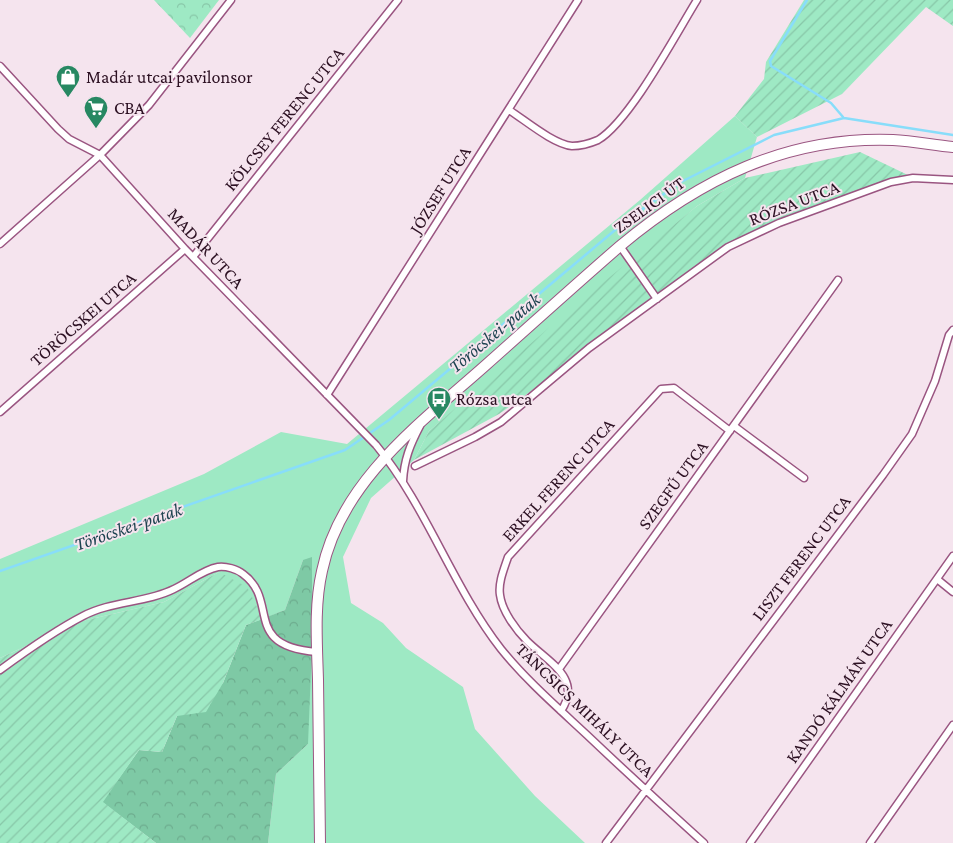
<svg xmlns="http://www.w3.org/2000/svg" width="953" height="843" viewBox="0 0 953 843" font-family="'Crimson Pro',serif">
<style>
.grass{fill:#9ee9c4}
.forest{fill:url(#forest-crowns)}
.park{fill:url(#park-crowns)}
.garden{fill:url(#garden-furrows)}
.lines{fill:none;stroke-linecap:round;stroke-linejoin:round}
.stream{stroke:#88ddfa;stroke-width:2.5}
.street-casing{stroke:#9a5581;stroke-width:9}
.primary-casing{stroke:#9a5581;stroke-width:12}
.street{stroke:#fff;stroke-width:6}
.primary{stroke:#fff;stroke-width:10}
.labels{text-anchor:middle;stroke-width:4;stroke-linejoin:round;paint-order:stroke}
.poi-label{font-size:18px;fill:#2c1022;stroke:#f5e4ee;text-anchor:start}
.street-label{font-size:18px;fill:#2c1022;stroke:#f5e4ee}
.water-label{font-size:19px;font-style:italic;fill:#1d4350;stroke:#f5e4ee}
</style>
<defs>
<pattern id="forest-crowns" width="20" height="18" patternUnits="userSpaceOnUse" patternTransform="scale(1.25)"><rect width="20" height="18" fill="#7ec9a5"/><path d="M2 6a3 3 0 1 1 6 0M12 15a3 3 0 1 1 6 0" fill="none" stroke="#6dac8e"/></pattern>
<pattern id="park-crowns" width="20" height="18" patternUnits="userSpaceOnUse" patternTransform="scale(1.25)"><rect width="20" height="18" fill="#9ee9c4"/><path d="M2 6a3 3 0 1 1 6 0M12 15a3 3 0 1 1 6 0" fill="none" stroke="#88c7a8"/></pattern>
<pattern id="garden-furrows" width="10" height="10" patternUnits="userSpaceOnUse" patternTransform="scale(1.25)"><rect width="10" height="10" fill="#9ee9c4"/><path d="M-1 1l2-2M0 10L10 0M9 11l2-2" fill="none" stroke="#88c7a8"/></pattern>
</defs>
<rect width="100%" height="100%" fill="#f5e4ee"/>
<path class="grass" d="M 735,116 L 757,137 L 745,178 L 697,206 L 429,431 L 414,460 L 371,498 L 343,557 L 351,603 L 383,623 L 406,648 L 463,687 L 475,729 L 535,796 L 585,843 L 268,843 L 276,774 L 308,744 L 303,560 L 285,610 L 263,619 L 219,572 L 164,602 L 78,622 L 0,658 L 0,559 L 204,474 L 281,432 L 347,444 L 640,200 Z"/>
<path class="forest" d="M 312,557 L 312,646 L 308,744 L 276,774 L 268,843 L 156,843 L 102,802 L 139,750 L 162,752 L 177,716 L 223,683 L 246,625 L 285,610 L 303,560 Z"/>
<path class="park" d="M 154,0 L 219,0 L 190,38 Z"/>
<path class="garden" d="M 804,0 L 953,0 L 953,26 L 926,7 L 842,94 L 757,137 L 735,116 L 764,79 L 766,62 Z
M 860,152 L 912,177 L 810,214 L 730,249 L 499,414 L 414,460 L 429,431 L 573,307 L 697,206 L 745,178 Z
M 219,572 L 247,587 L 263,619 L 246,625 L 223,683 L 206,712 L 177,716 L 162,752 L 139,750 L 103,802 L 156,843 L 0,843 L 0,658 L 78,622 L 164,602 Z"/>
<g class="lines">
<path class="stream" d="M 807,0 L 770,61 L 771,66 L 831,103 L 843,117
M 0,571 L 345,450 L 389,420 L 627,220 L 681,182 L 774,135 L 844,118 L 953,135"/>
<defs>
<path id="street" d="M 0,66 L 58,129 L 69,139 L 100,155 L 185,249 L 376,445 C 427,507 452,586 501,649 C 526,680 557,707 587,735 C 625,771 664,807 704,843
M 509,110 C 525,120 553,144 572,146 C 580,146 591,143 598,140 C 630,121 676,34 697,0
M 0,244 L 100,155 L 149,105 L 231,0
M 620,246 L 657,299
M 193,257 L 398,0
M 327,395 L 578,0
M 0,412 L 185,249
M 734,426 L 804,478
M 415,466 L 475,437 L 501,422 L 589,348 L 728,247 L 779,223 L 891,182 L 913,178 L 953,180
M 403,481 C 404,460 410,445 420,426
M 937,579 L 953,592
M 559,669 L 838,280
M 0,670 C 26,651 54,631 83,616 C 111,601 146,603 174,589 C 189,582 202,570 218,567 C 226,566 237,569 243,574 C 280,601 241,646 317,652
M 561,711 C 583,678 548,662 527,641 C 516,630 502,611 500,595 C 498,583 504,569 508,557 L 661,389 L 674,388 L 730,431
M 606,843 L 883,475 L 912,434 L 935,381 L 949,335 L 953,330
M 750,843 L 953,556
M 870,843 L 953,725"/>
<path id="primary" d="M 320,843 C 319,789 319,734 318,680 C 317,644 314,606 322,571 C 341,480 422,422 487,364 C 531,325 575,285 620,246 C 699,180 786,136 893,140 C 913,141 933,145 953,147"/>
</defs>
<use href="#street" class="street-casing"/>
<use href="#primary" class="primary-casing"/>
<use href="#street" class="street"/>
<use href="#primary" class="primary"/>
</g>
<defs>
<symbol id="shop-pin" viewBox="-11 -11 22 30"><path d="M0 17L-7.5 6A9.5 9.5 0 1 1 7.5 6Z" fill="#278862" stroke="#f5e4ee"/><path d="M-5-2.5h2.3a2.7 3.5 0 0 1 5.4 0H5L5.5 6h-11ZM-1.5-2.5h3a1.5 2.3 0 0 0-3 0Z" fill="#fff"/></symbol>
<symbol id="supermarket-pin" viewBox="-11 -11 22 30"><path d="M0 17L-7.5 6A9.5 9.5 0 1 1 7.5 6Z" fill="#278862" stroke="#f5e4ee"/><path d="M-6-5.5h2.5l.6 2H6L4.5 2H-2.5L-4.4-4H-6ZM-1.5 3.2a1.3 1.3 0 1 0 .1 0ZM3 3.2a1.3 1.3 0 1 0 .1 0Z" fill="#fff"/></symbol>
<symbol id="bus-pin" viewBox="-11 -11 22 30"><path d="M0 17L-7.5 6A9.5 9.5 0 1 1 7.5 6Z" fill="#278862" stroke="#f5e4ee"/><path d="M-5-6H5V4H4V6H2V4H-2V6H-4V4H-5ZM-3.5-4V0h7V-4ZM-3.5 1.2v1.5H-2V1.2ZM2 1.2v1.5H3.5V1.2Z" fill="#fff"/></symbol>
</defs>
<g fill-rule="evenodd">
<use href="#shop-pin" x="54" y="63" width="28" height="38"/>
<use href="#supermarket-pin" x="82" y="94" width="28" height="38"/>
<use href="#bus-pin" x="425" y="385" width="28" height="38"/>
</g>
<g class="labels">
<g class="poi-label">
<text x="86" y="83">Madár utcai pavilonsor</text>
<text x="114" y="114">CBA</text>
<text x="456" y="405">Rózsa utca</text>
</g>
<g class="street-label">
<text transform="translate(284 119) rotate(-51)" y="6">KÖLCSEY FERENC UTCA</text>
<text transform="translate(440 190) rotate(-58)" y="6">JÓZSEF UTCA</text>
<text transform="translate(794 203) rotate(-21)" y="6">RÓZSA UTCA</text>
<text transform="translate(649 205) rotate(-36)" y="6">ZSELICI ÚT</text>
<text transform="translate(206 248) rotate(47)" y="6">MADÁR UTCA</text>
<text transform="translate(83 319) rotate(-41)" y="6">TÖRÖCSKEI UTCA</text>
<text transform="translate(558 480) rotate(-48)" y="6">ERKEL FERENC UTCA</text>
<text transform="translate(673 485) rotate(-54)" y="6">SZEGFŰ UTCA</text>
<text transform="translate(801 558) rotate(-53)" y="6">LISZT FERENC UTCA</text>
<text transform="translate(839 691) rotate(-55)" y="6">KANDÓ KÁLMÁN UTCA</text>
<text transform="translate(585 710) rotate(44)" y="6">TÁNCSICS MIHÁLY UTCA</text>
</g>
<g class="water-label">
<text transform="translate(494 332) rotate(-40)" y="7">Töröcskei-patak</text>
<text transform="translate(128 526) rotate(-19)" y="7">Töröcskei-patak</text>
</g>
</g>
</svg>
